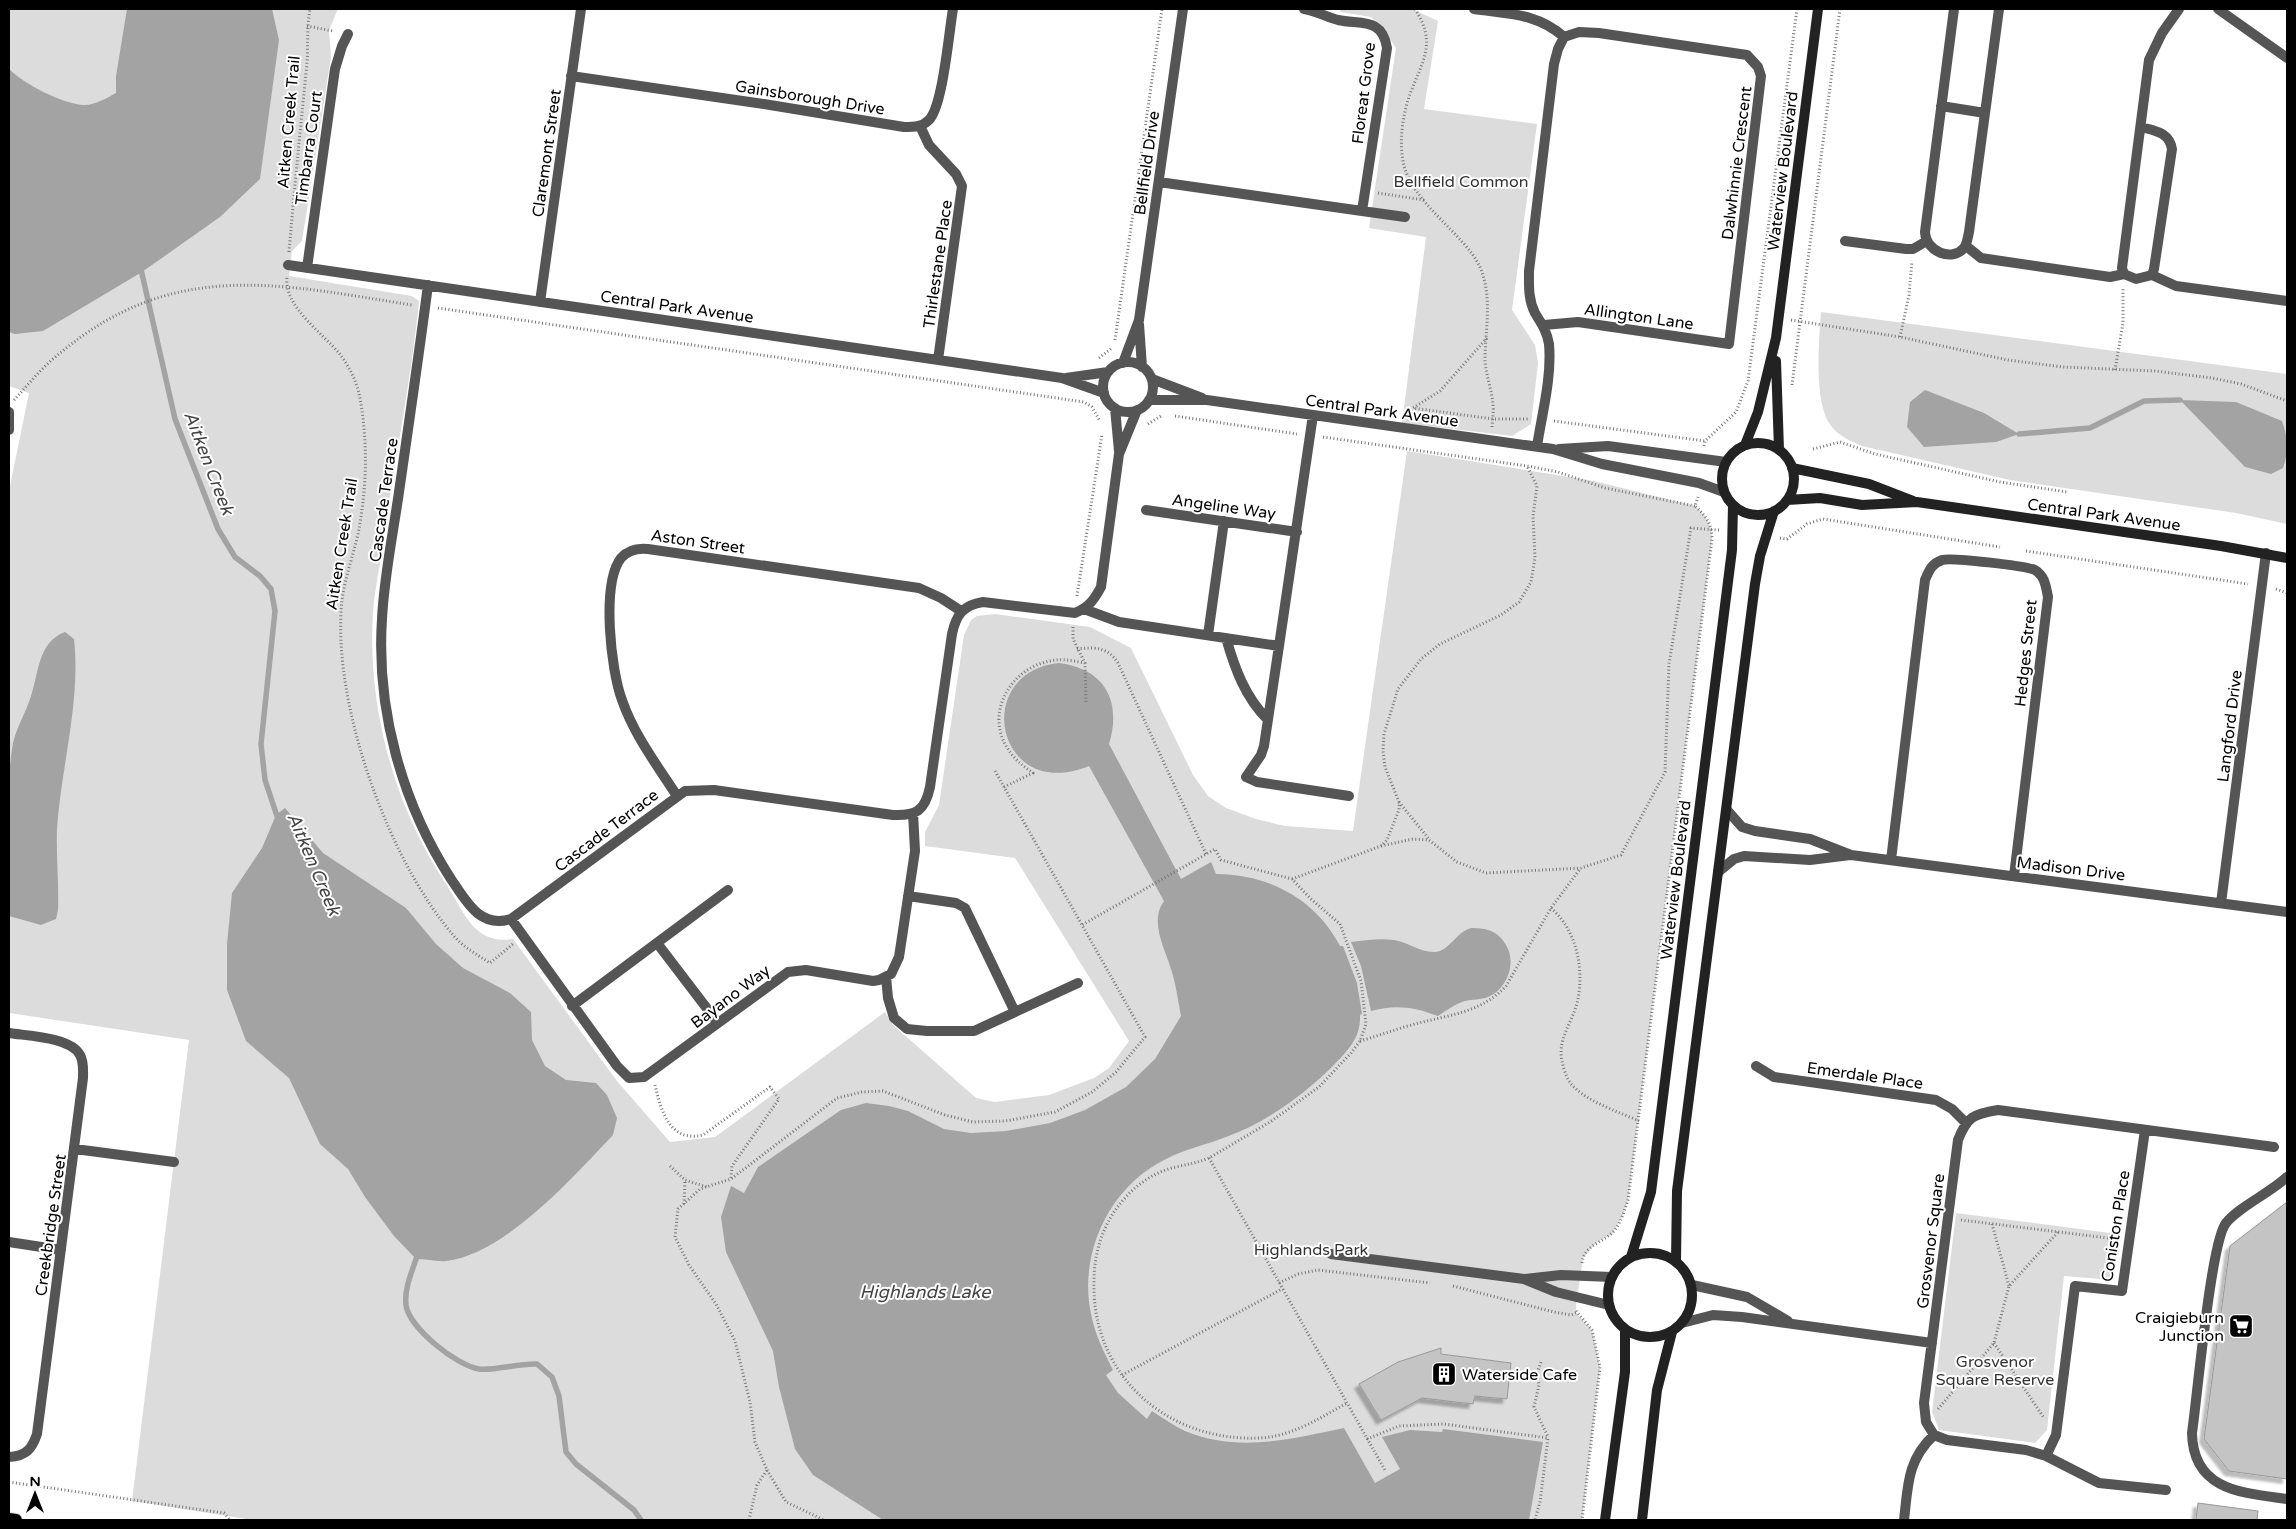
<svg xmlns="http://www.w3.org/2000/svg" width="2296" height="1529" viewBox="0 0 2296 1529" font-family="'Varela Round',sans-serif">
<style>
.green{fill:#dcdcdc}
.water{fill:#a3a3a3}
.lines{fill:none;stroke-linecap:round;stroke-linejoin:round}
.stream{stroke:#a3a3a3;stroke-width:5.5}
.building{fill:#c4c4c4;stroke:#999;filter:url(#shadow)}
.primary-casing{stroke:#dbdbdb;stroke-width:14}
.path{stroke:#777;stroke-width:3;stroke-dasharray:1 2.5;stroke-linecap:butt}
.lane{stroke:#555;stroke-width:10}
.street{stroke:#555;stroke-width:10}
.secondary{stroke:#222;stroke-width:10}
.primary{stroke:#000;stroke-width:12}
.labels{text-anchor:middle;stroke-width:4;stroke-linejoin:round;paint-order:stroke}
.street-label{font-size:16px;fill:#000;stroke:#fff}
.park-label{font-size:16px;fill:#333;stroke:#fff}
.poi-label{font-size:16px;fill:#000;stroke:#fff;text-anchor:end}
.water-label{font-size:18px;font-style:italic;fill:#444;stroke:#fff}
</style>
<defs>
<filter id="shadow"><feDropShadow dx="-4.5" dy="4.5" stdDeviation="1" flood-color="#0004"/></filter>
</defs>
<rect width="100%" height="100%" fill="#fff"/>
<path class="green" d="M 9,9 L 338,9 L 329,30 L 331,57 L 302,241 L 292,251 L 289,276 L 412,296 L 419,301 C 411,382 394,463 383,544 C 380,566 375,589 373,611 C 367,708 394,807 448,887 C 465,914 475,945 513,939 L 617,1081 L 670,1142 L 715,1137 L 885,1012 L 893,1025 L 976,1098 L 995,1102 L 1049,1095 L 1094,1078 L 1109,1068 L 1129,1041 L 1015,858 L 925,846 L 925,832 L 939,805 L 964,635 L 971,620 L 977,616 L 995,614 L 1090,627 L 1131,648 L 1193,775 L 1208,796 L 1226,808 L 1256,819 L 1285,826 L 1353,831 L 1407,451 L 1594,481 L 1695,506 C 1706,516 1712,524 1712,539 L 1628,1200 L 1622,1217 L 1612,1234 L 1597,1242 L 1583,1258 L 1576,1306 L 1576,1313 L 1592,1330 L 1600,1367 L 1582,1520 L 253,1520 L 132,1501 L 189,1040 L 9,1013 L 9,491 L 29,393 L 9,386 Z
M 1341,9 L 1412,9 L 1438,21 L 1424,109 L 1537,124 L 1512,310 L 1535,345 L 1538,363 L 1531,424 L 1512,436 L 1402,423 L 1426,237 L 1369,228 L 1396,48 L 1386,33 L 1371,17 L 1340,12 Z
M 1821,312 L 2287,374 L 2287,524 L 2236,513 L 2010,480 L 1862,446 C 1851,441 1840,437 1832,427 C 1813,405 1819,340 1821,312 Z
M 1956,1213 L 2118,1234 L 2113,1280 L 2064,1276 L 2047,1430 L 2035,1443 L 1939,1430 L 1932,1412 Z"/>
<path class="water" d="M 127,9 L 272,9 L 279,40 L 260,179 L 220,217 L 142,272 L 43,331 L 15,334 L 9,332 L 9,69 C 24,84 61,103 83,105 C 93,106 107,98 116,93 L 116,76 Z
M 1925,390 L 1984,413 L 2019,434 L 1996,442 L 1924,447 L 1907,427 L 1910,402 Z
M 2180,400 L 2236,402 L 2282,421 C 2288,437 2289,451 2283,468 L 2271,474 L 2245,467 Z
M 65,632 L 74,639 C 81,702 61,767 57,829 C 56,856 59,883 58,910 L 56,919 L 41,925 L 9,916 C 9,861 4,804 12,749 C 14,731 26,713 31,696 C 39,672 38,642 65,632 Z
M 1059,663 C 1105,669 1122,701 1109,744 L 1181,879 L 1211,862 L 1216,874 C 1268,874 1316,899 1340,946 L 1343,946 L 1357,983 L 1362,1014 L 1360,1015 C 1361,1038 1348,1050 1333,1066 C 1302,1096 1267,1122 1226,1137 C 1206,1145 1185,1149 1166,1159 C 1110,1186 1078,1253 1091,1314 C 1095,1335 1104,1352 1113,1370 L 1106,1375 L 1118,1393 L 1147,1419 L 1152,1411 C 1163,1418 1174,1426 1185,1431 C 1239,1453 1290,1439 1344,1428 L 1375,1483 L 1400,1469 L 1382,1437 L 1410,1430 L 1442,1432 L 1443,1429 L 1543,1442 L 1529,1520 L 883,1520 L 813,1475 L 795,1449 L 779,1387 L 773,1351 L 726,1252 L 721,1217 L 731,1186 L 744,1193 L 758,1167 L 841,1110 L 866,1103 L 889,1106 L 908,1111 L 944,1129 L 971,1133 L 1006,1131 L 1050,1123 L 1085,1110 L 1126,1087 L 1155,1059 L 1181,1016 C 1178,1001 1176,984 1171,969 C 1165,948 1149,922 1164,901 L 1089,766 C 996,804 970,672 1059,663 Z
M 285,808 L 323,853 L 406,908 L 436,944 L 463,968 L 510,993 L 531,1012 L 532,1040 L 545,1066 L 566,1080 L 596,1083 L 607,1095 L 617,1118 L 613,1135 C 573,1177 506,1253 447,1261 C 437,1262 426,1259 416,1259 L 394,1236 L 365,1197 L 348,1169 L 320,1144 L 289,1078 L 246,1041 L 227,990 L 227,944 L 232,893 L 262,848 L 276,815 Z
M 1471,928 C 1487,928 1498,931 1506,945 C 1517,963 1507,989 1488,997 C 1481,1000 1472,999 1465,1001 C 1455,1004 1447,1010 1438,1016 C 1415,1007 1395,1004 1371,1011 L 1361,966 L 1351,942 C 1366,940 1380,938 1394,940 C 1408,942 1426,956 1440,951 C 1452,946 1457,932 1471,928 Z"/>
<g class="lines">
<path class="stream" d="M 140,265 L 175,419 L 218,529 L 235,557 L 260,576 L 271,589 L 275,611 L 261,744 L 265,780 L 279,822
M 2019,434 L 2090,428 L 2144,401 L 2180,400
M 418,1253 C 413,1270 404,1287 406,1305 C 409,1328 457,1366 479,1369 C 493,1371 520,1363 537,1364 L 552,1377 L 559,1396 L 566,1452 L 576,1464 L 634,1510 L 641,1520"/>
</g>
<path class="building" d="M 2287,1202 L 2287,1479 L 2229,1471 L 2204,1439 L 2230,1246 Z
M 1441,1348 L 1441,1354 L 1511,1363 L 1507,1399 L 1475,1396 L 1473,1404 L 1422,1398 L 1381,1420 L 1359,1384 L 1398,1362 Z
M 2198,1503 L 2258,1511 L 2257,1520 L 2196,1520 Z"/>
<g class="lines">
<defs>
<path id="primary" d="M 9,1519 L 16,1520"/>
</defs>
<use href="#primary" class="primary-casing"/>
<path class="path" d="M 1415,9 C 1437,43 1423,60 1410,94 C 1403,114 1399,139 1403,161 C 1410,202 1464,233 1480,267 C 1493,297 1485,330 1485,361 C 1486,376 1492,390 1493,405 C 1494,413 1492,421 1492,428
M 307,26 L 333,31
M 1378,193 L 1424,200
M 289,252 C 294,192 300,133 306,73 C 309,51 306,31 310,9
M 287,278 C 284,306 322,333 339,353 C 349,366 357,382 360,398 C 368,443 367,488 358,534 C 353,556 345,578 342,600 C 331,701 388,860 454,936 C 464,948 478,955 490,963 L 513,944
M 438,308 L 1084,402 L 1092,407 L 1100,421
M 1791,320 L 1900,337 L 2008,360 L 2063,367 L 2155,371 L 2212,378 L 2241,384 L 2287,401
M 1900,337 L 1909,295 L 1912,261
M 1487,338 L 1440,391 L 1413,408 L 1493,419 L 1528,419
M 1115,340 L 1162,9
M 1099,358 L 1112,348
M 2115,370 L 2123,323 L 2123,289
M 1792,385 L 1840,9
M 14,400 C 28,385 42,367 59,354 C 173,258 278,284 412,305
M 1175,416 L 1297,434
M 1554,421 L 1705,441
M 1148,424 L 1161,416
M 1323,437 L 1527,466 L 1558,472 L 1605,488 L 1695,506
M 1704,446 L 1705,441 L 1736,412 L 1748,381 L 1797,9
M 1813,449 L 1840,442 L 1875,454 L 2000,482 L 2067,492
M 1780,538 L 1787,539 L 1807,524 L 1823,519 L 2000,547
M 2026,551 L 2248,584
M 2276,589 L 2287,593
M 1077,596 L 1102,434
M 1073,627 L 1073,639 L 1085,663 L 1086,703
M 1077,649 C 1095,647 1108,647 1118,663 L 1206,854
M 995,771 L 1082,925
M 1004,787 L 1033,773 C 1023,766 1014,759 1008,749 C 984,713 1011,668 1050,661 C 1062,658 1073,661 1085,663
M 1399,802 L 1429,839
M 1381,846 L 1413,839 L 1429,840 L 1457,862 L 1486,873 L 1581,868 L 1621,855 L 1665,772 L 1669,664 L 1691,528 L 1719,530
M 1292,879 L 1381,846 L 1387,840 L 1399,810 L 1399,802 L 1385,767 L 1383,751 L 1384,734 L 1398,689 L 1421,659 L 1440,644 L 1501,615 L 1519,602 L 1531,582 L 1535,558 L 1533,516 L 1537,486 L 1527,466
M 1551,908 C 1576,930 1584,966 1578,999 C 1572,1027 1553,1040 1565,1072 C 1567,1078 1570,1084 1575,1088 C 1591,1103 1619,1112 1639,1121
M 1360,1041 C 1378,1036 1396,1029 1415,1024 C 1448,1015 1481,1013 1506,986 L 1551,908 L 1580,869
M 655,1085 C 661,1111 670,1143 703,1135 L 770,1087 L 779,1099 L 732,1166 L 731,1178
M 1209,1158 L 1386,1472
M 670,1166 L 685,1180 L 707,1187
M 684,1204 L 685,1180
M 1961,1220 L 2116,1239
M 1992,1224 L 2009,1286
M 1582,1263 C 1584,1245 1602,1243 1612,1233 C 1621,1224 1624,1211 1628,1200 L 1712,539 C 1712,524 1706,516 1695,506 L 1698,497
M 1279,1283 L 1298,1274 L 1318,1270 L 1430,1283
M 1453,1286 L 1554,1312 L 1571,1315 L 1576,1313
M 1576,1311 L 1592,1330 L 1600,1367 L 1582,1520
M 1994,1343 L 2044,1418
M 1541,1362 L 1537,1373 L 1539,1385 L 1534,1407 L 1548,1437
M 1122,1375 L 1282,1289
M 1938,1409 L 1994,1343 L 2009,1286 L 2058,1232
M 1367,1439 L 1399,1426 L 1444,1424 L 1548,1438 L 1540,1502 L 1535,1520
M 767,1470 L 786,1502 L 824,1520
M 9,1482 L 224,1513 L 230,1520
M 749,1520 L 757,1485 L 767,1470 L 755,1442 L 750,1402 L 735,1341 L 716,1304 L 689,1265 L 675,1237 L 678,1209 L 700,1189 L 731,1179 L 837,1098 L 862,1092 L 883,1091 L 945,1115 L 973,1122 L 1005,1121 L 1055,1112 L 1092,1092 L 1116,1072 L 1145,1037 L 1082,925 L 1215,849 L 1221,860 L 1292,879 L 1311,899 L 1340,924 L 1361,981 L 1366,1024 L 1360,1041 L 1351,1053 L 1319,1087 L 1270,1122 L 1209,1158 C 1197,1163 1188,1164 1176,1167 C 1157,1171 1138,1183 1125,1198 C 1104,1221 1094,1251 1094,1281 C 1091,1375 1167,1442 1259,1438 C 1291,1437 1320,1418 1347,1403"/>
<path class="lane" d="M 1845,241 L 1906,249 L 1913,249 L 1925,242
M 1966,246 L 1981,258 L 2110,277 L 2124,274
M 2152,275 L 2176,286 L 2287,301
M 2287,1177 C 2270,1193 2240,1206 2226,1223 C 2211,1241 2197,1399 2192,1433 C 2193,1491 2243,1493 2287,1499"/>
<path class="street" d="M 1474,9 C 1508,14 1537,13 1564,37 L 1579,32 L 1599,33 L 1747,55 L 1758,67 L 1761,76 L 1729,344 L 1578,322 L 1544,325
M 1954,9 L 1925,232 C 1926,252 1952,262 1964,248 C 1967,244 1968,237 1969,232 L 1999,9
M 2218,9 L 2287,58
M 571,76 L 764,104 L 904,127 C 914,127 922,127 929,120 C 943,106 949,31 953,9
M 1941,106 L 1985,113
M 920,126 L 929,145 L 956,174 L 962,186 L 938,360
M 2141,127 C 2155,131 2169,132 2172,149 L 2154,269 L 2152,275 L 2136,279 L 2124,274 L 2122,268 L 2149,60 L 2162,33 L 2179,9
M 1159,182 L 1362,211 L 1387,48 C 1382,17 1361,25 1338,20 C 1327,17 1316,11 1304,9
M 1362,211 L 1405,217
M 288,265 L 1062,378 L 1104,393
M 307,268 L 335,69 L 342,46 L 348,34
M 428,285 C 419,354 409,423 399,492 C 393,534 384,577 382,619 C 376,710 402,803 451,879 C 466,901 480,929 511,919 L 685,791 L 714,790 L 893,815 C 916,816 925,811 930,787 L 952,634 C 956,615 963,605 983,602 L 1075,613 C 1089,607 1094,600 1101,587 L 1119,454 L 1137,410
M 540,302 L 581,9
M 1139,324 L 1142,367
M1103 387a25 25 0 1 1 50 0a25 25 0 1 1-50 0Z
M 1123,363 L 1139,320 L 1183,9
M 1066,378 L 1108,372
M 1152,379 L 1202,398
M 1149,400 L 1207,400 L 1553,449 L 1602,464 L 1699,483 L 1724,492
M 1115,408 L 1119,451
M 9,412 L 9,430
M 1537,446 C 1542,414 1552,377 1549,344 C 1547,331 1541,323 1535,313 C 1528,299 1529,286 1529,271 L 1554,64 L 1558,49 L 1564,37
M 1559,449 L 1608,446 L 1726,462
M 1146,510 L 1297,532
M 1084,609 L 1119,622 L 1279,646 L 1264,746 L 1261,755 L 1246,777 L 1257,782 L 1349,796
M 1208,635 L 1224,521
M 1226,638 C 1235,669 1245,697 1268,720
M 1279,646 L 1313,415
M 677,796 C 657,765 634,735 622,700 C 611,671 601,584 621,558 C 628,550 638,548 648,549 L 919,588 L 941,598 L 961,611
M 1727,810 L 1742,827 L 1755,831 L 1810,839 L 1851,855 L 2287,912
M 1891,860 L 1925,580 C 1929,571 1931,564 1942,560 C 1951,557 2026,566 2035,570 C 2045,576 2046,587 2048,597 L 2014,876
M 1718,872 L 1734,859 L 1744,856 L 1810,860 L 1850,855
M 908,896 L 956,903 L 965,908 L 1015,1012
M 2221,903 L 2266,553
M 511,919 L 617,1066 L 629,1078 L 644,1077 L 788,972 L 806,970 L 873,981 L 879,980 L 891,974 L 899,957 L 915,851 L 913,813
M 657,943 L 718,1023
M 886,977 L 888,998 L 894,1018 L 907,1029 L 927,1031 L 974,1031 L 1078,983
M 572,1006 L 728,890
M 9,1033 C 27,1036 71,1037 80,1055 C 84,1062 83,1070 83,1078 L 37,1434 C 32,1449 26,1456 9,1457
M 1756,1066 L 1774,1077 L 1936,1100 L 1952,1109 L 1965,1122
M 75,1149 L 174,1162
M 9,1242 L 61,1250
M 1331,1254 L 1524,1279 L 1556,1292 L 1609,1305
M 1525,1279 L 1561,1275 L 1612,1277
M 1692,1285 L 1747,1297 L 1788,1321
M 1682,1323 L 1713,1315 L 1742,1317 L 1932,1343
M 2046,1456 L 2056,1435 L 2075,1286 L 2122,1291 L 2145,1130
M 2166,1490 L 2099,1483 L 2046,1456 L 2026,1450 L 1947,1440 L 1934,1435 L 1926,1422 L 1924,1403 L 1958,1140 C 1967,1117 1973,1114 1998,1110 L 2274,1147
M 1904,1520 C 1908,1486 1907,1460 1934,1435"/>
<path class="secondary" d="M 1776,361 L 1779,450
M1722 479a36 36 0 1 1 72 0a36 36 0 1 1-72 0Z
M 1745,445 L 1758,412 L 1776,338 L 1818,9
M 1792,468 L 1869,484 L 1913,501
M 1787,500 L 1820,498 L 1862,505 L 1917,502 L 2221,546 L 2287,558
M1608 1295a42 42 0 1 1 84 0a42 42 0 1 1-84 0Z
M 1631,1257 L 1651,1192 L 1732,550 L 1733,505
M 1676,1261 L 1677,1191 L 1755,584 L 1760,556 L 1774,511
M 1605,1520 L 1625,1372 L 1625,1329
M 1642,1520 L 1657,1390 L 1672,1332"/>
<use href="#primary" class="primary"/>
</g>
<defs>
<symbol id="supermarket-square" viewBox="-11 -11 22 22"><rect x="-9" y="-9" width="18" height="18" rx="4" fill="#000" stroke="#fff"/><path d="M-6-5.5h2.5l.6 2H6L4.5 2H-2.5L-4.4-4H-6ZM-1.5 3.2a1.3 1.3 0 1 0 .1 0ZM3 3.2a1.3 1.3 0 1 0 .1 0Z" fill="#fff"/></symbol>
<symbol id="building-square" viewBox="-11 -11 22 22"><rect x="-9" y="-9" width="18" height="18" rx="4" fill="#000" stroke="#fff"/><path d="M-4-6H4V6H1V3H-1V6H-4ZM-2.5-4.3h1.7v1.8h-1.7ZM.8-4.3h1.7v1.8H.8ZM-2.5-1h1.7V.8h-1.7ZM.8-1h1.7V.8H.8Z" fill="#fff"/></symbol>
</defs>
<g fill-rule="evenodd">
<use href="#supermarket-square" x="2227" y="1312" width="28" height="28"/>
<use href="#building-square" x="1430" y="1360" width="28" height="28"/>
</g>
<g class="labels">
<g class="street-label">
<text transform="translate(1363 93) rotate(-83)" y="6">Floreat Grove</text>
<text transform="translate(810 97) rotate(9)" y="6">Gainsborough Drive</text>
<text transform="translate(288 122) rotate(-85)" y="6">Aitken Creek Trail</text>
<text transform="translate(308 148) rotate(-82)" y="6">Timbarra Court</text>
<text transform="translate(546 153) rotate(-82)" y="6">Claremont Street</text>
<text transform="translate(1146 163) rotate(-82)" y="6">Bellfield Drive</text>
<text transform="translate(1736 163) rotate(-83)" y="6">Dalwhinnie Crescent</text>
<text transform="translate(1782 171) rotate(-83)" y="6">Waterview Boulevard</text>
<text transform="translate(937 264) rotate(-82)" y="6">Thirlestane Place</text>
<text transform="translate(677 306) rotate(8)" y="6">Central Park Avenue</text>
<text transform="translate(1639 316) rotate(8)" y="6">Allington Lane</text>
<text transform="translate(1382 410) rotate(8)" y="6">Central Park Avenue</text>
<text transform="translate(383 500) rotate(-82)" y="6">Cascade Terrace</text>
<text transform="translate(1224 506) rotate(8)" y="6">Angeline Way</text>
<text transform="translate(2104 514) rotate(8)" y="6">Central Park Avenue</text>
<text transform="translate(698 541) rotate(8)" y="6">Aston Street</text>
<text transform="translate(341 544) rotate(-81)" y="6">Aitken Creek Trail</text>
<text transform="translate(2025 653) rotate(-84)" y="6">Hedges Street</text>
<text transform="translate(2229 726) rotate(-83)" y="6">Langford Drive</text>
<text transform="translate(606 830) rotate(-37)" y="6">Cascade Terrace</text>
<text transform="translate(2071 868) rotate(7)" y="6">Madison Drive</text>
<text transform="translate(1675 880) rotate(-83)" y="6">Waterview Boulevard</text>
<text transform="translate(730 996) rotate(-37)" y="6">Bayano Way</text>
<text transform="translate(1865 1075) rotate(8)" y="6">Emerdale Place</text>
<text transform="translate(50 1225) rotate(-82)" y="6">Creekbridge Street</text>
<text transform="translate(2115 1226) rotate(-81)" y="6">Coniston Place</text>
<text transform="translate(1930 1241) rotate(-83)" y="6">Grosvenor Square</text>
</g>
<g class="park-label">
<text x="1461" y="187">Bellfield Common</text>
<text x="1311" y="1255">Highlands Park</text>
<text x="1995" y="1367">Grosvenor<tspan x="1995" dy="18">Square Reserve</tspan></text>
</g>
<g class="poi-label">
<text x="2224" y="1323">Craigieburn<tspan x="2224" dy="18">Junction</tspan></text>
<text x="1462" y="1380" text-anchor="start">Waterside Cafe</text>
</g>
<g class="water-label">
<text transform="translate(209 463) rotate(69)" y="6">Aitken Creek</text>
<text transform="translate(314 864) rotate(67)" y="6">Aitken Creek</text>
<text x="925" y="1298">Highlands Lake</text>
</g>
</g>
<rect width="2296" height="1529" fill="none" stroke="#000000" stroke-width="20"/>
<g transform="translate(35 1494)" stroke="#ffffff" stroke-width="4" paint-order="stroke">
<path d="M0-4L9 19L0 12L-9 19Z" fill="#000000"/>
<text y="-8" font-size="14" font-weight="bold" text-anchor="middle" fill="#000000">N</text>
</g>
</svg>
